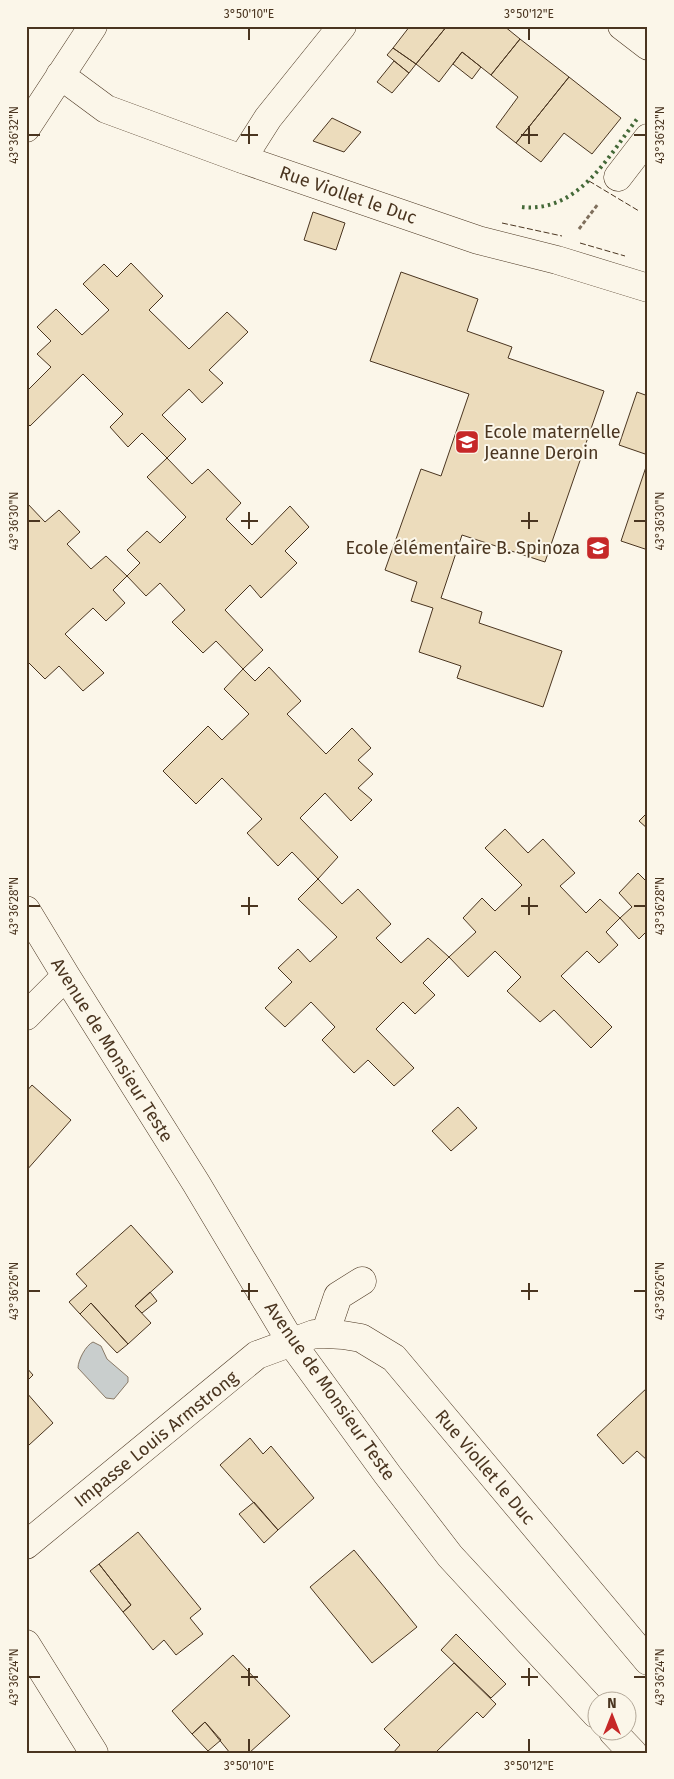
<svg xmlns="http://www.w3.org/2000/svg" width="674" height="1779" viewBox="0 0 674 1779" font-family="'Fira Sans',sans-serif">
<style>
.water{fill:#c9cecd;stroke:#887966}
.building{fill:#ecdcbc;stroke:#4a3520}
.lines{fill:none;stroke-linecap:round;stroke-linejoin:round}
.minor-casing{stroke:#4a3520;stroke-width:29}
.path{stroke:#7f6f5c;stroke-width:3;stroke-dasharray:4 2.5;stroke-linecap:butt}
.minor{stroke:#fbf6e9;stroke-width:28}
.hedge{stroke:#436837;stroke-width:4;stroke-dasharray:2.5 4;stroke-linecap:butt}
.fence{stroke:#4a3520;stroke-width:1;stroke-dasharray:6 2.5;stroke-linecap:butt}
.ticks{fill:none;stroke:#4a3520;stroke-width:2}
.labels{text-anchor:middle;stroke-width:4;stroke-linejoin:round;paint-order:stroke}
.street-label{font-size:18px;fill:#4a3520;stroke:#fbf6e9}
.poi-label{font-size:18px;fill:#4a3520;stroke:#fbf6e9;text-anchor:start}
.neatline{fill:none;stroke:#4a3520;stroke-width:2}
.ticks-label{font-size:12px;text-anchor:middle;fill:#4a3520}
</style>
<rect width="100%" height="100%" fill="#fbf6e9"/>
<path class="water" d="M 93,1342 L 101,1346 L 107,1359 L 128,1377 L 128,1382 L 114,1399 L 106,1398 L 78,1368 C 78,1360 86,1345 93,1342 Z"/>
<path class="building" d="M 410,26 L 447,26 L 416,64 L 393,48 Z
M 447,26 L 504,26 L 520,39 L 491,75 L 462,52 L 439,82 L 416,64 Z
M 520,39 L 569,77 L 516,143 L 496,127 L 518,97 L 491,75 Z
M 393,48 L 416,64 L 409,73 L 387,55 Z
M 462,52 L 481,67 L 472,79 L 453,64 Z
M 394,61 L 409,73 L 392,93 L 377,82 Z
M 569,77 L 621,118 L 592,154 L 564,133 L 541,162 L 516,143 Z
M 332,118 L 361,132 L 344,152 L 313,141 Z
M 313,212 L 345,223 L 336,250 L 304,240 Z
M 131,263 L 163,296 L 149,310 L 189,349 L 227,312 L 248,332 L 209,370 L 223,383 L 202,403 L 189,389 L 162,415 L 186,439 L 167,458 L 142,433 L 128,447 L 110,427 L 123,414 L 83,374 L 30,426 L 26,422 L 26,392 L 51,367 L 37,354 L 51,341 L 37,327 L 56,309 L 82,335 L 109,310 L 83,284 L 104,264 L 117,277 Z
M 401,272 L 478,299 L 467,331 L 512,347 L 508,358 L 604,391 L 545,562 L 462,535 L 441,598 L 482,612 L 479,623 L 562,651 L 543,707 L 457,678 L 461,666 L 419,652 L 433,608 L 411,601 L 417,582 L 385,570 L 421,469 L 441,476 L 469,394 L 370,361 Z
M 637,392 L 648,396 L 648,455 L 619,445 Z
M 167,458 L 192,484 L 208,469 L 241,503 L 226,519 L 252,545 L 290,506 L 309,527 L 285,551 L 297,563 L 261,598 L 250,585 L 225,610 L 263,650 L 243,669 L 216,641 L 203,653 L 172,622 L 185,610 L 160,583 L 146,596 L 127,576 L 140,563 L 127,550 L 147,531 L 160,543 L 186,517 L 147,477 Z
M 648,461 L 648,550 L 621,541 Z
M 26,502 L 45,522 L 59,510 L 80,532 L 67,544 L 91,569 L 106,556 L 127,576 L 113,590 L 125,603 L 106,621 L 93,608 L 65,634 L 104,673 L 83,691 L 59,666 L 45,679 L 26,660 Z
M 269,667 L 301,701 L 287,714 L 326,754 L 352,728 L 371,748 L 358,760 L 373,774 L 358,788 L 372,800 L 351,821 L 325,793 L 300,818 L 338,857 L 318,879 L 292,852 L 278,866 L 247,833 L 262,819 L 222,778 L 196,804 L 163,771 L 208,726 L 222,740 L 249,714 L 224,689 L 243,669 L 255,681 Z
M 648,812 L 648,829 L 639,821 Z
M 505,829 L 528,853 L 543,839 L 575,873 L 560,886 L 586,913 L 600,899 L 620,918 L 606,932 L 618,945 L 599,963 L 587,951 L 561,976 L 612,1027 L 591,1048 L 554,1010 L 540,1022 L 507,991 L 521,977 L 495,951 L 468,977 L 449,957 L 476,932 L 463,918 L 482,898 L 495,911 L 522,885 L 485,848 Z
M 638,873 L 648,883 L 648,930 L 639,939 L 620,918 L 632,907 L 619,893 Z
M 318,879 L 342,904 L 358,889 L 391,924 L 376,938 L 401,963 L 428,938 L 449,957 L 423,983 L 435,995 L 415,1014 L 403,1002 L 376,1029 L 414,1068 L 394,1086 L 368,1060 L 354,1073 L 322,1040 L 335,1027 L 311,1002 L 285,1027 L 265,1008 L 292,982 L 278,968 L 298,949 L 310,962 L 337,937 L 298,899 Z
M 32,1085 L 71,1120 L 26,1171 L 26,1092 Z
M 458,1107 L 477,1128 L 451,1151 L 432,1131 Z
M 131,1225 L 173,1272 L 135,1306 L 151,1323 L 128,1344 L 91,1303 L 80,1314 L 69,1302 L 87,1286 L 76,1274 Z
M 150,1292 L 157,1301 L 142,1313 L 135,1306 Z
M 91,1303 L 128,1344 L 117,1353 L 80,1314 Z
M 26,1367 L 33,1375 L 26,1382 Z
M 648,1387 L 648,1461 L 637,1451 L 623,1464 L 597,1435 Z
M 26,1392 L 53,1423 L 29,1445 L 26,1442 Z
M 250,1438 L 263,1454 L 271,1446 L 314,1498 L 278,1530 L 220,1465 Z
M 254,1502 L 278,1530 L 264,1543 L 239,1514 Z
M 138,1532 L 201,1609 L 190,1618 L 203,1634 L 176,1655 L 164,1640 L 153,1650 L 123,1612 L 131,1605 L 99,1564 Z
M 354,1550 L 417,1627 L 372,1663 L 310,1587 Z
M 99,1564 L 131,1605 L 123,1612 L 90,1571 Z
M 456,1634 L 506,1684 L 491,1698 L 441,1650 Z
M 233,1655 L 290,1716 L 249,1753 L 230,1753 L 205,1722 L 192,1734 L 172,1711 Z
M 454,1663 L 496,1704 L 483,1718 L 477,1712 L 435,1753 L 393,1753 L 400,1745 L 384,1729 Z
M 205,1722 L 221,1740 L 208,1751 L 192,1734 Z"/>
<g class="lines">
<defs>
<path id="minor" d="M 622,26 L 648,46
M 60,75 L 106,109 L 242,159 L 478,240 L 557,260 L 648,288
M 26,128 L 93,26
M 242,159 L 268,118 L 342,26
M 618,177 L 648,138
M 26,910 L 66,976 L 196,1183 L 291,1342 L 387,1474 L 450,1556 L 596,1714
M 26,1016 L 66,976
M 325,1334 L 338,1296 L 362,1281
M 26,1545 L 257,1355 L 314,1334 L 325,1334 L 343,1335 L 361,1338 L 394,1358 L 648,1661
M 26,1644 L 94,1753
M 613,1732 L 633,1753"/>
</defs>
<use href="#minor" class="minor-casing"/>
<path class="path" d="M 579,229 L 598,204"/>
<use href="#minor" class="minor"/>
<path class="hedge" d="M 522,207 C 578,213 608,157 637,119"/>
<path class="fence" d="M 589,181 L 639,211
M 502,223 L 562,236
M 580,243 L 625,256"/>
</g>
<path class="ticks" d="M 249,28 L 249,40M 529,28 L 529,40M 249,126 L 249,144M 529,126 L 529,144M 28,135 L 40,135M 241,135 L 258,135M 521,135 L 538,135M 634,135 L 646,135M 249,512 L 249,529M 529,512 L 529,529M 28,521 L 40,521M 241,521 L 258,521M 521,521 L 538,521M 634,521 L 646,521M 249,897 L 249,915M 529,897 L 529,915M 28,906 L 40,906M 241,906 L 258,906M 521,906 L 538,906M 634,906 L 646,906M 249,1283 L 249,1300M 529,1283 L 529,1300M 28,1291 L 40,1291M 241,1291 L 258,1291M 521,1291 L 538,1291M 634,1291 L 646,1291M 249,1668 L 249,1686M 529,1668 L 529,1686M 28,1677 L 40,1677M 241,1677 L 258,1677M 521,1677 L 538,1677M 634,1677 L 646,1677M 249,1739 L 249,1752M 529,1739 L 529,1752"/>
<defs>
<symbol id="school-square" viewBox="-11 -11 22 22"><rect x="-9" y="-9" width="18" height="18" rx="4" fill="#c62828" stroke="#fbf6e9"/><path d="M0-5L7-2L0 1L-7-2ZM-4 1L0 2.5L4 1V4Q0 6-4 4Z" fill="#fff"/></symbol>
</defs>
<g fill-rule="evenodd">
<use href="#school-square" x="453" y="428" width="28" height="28"/>
<use href="#school-square" x="584" y="534" width="28" height="28"/>
</g>
<g class="labels">
<g class="street-label">
<text transform="translate(348 195) rotate(19)" y="6">Rue Viollet le Duc</text>
<text transform="translate(112 1050) rotate(58)" y="6">Avenue de Monsieur Teste</text>
<text transform="translate(330 1391) rotate(55)" y="6">Avenue de Monsieur Teste</text>
<text transform="translate(156 1439) rotate(-39)" y="6">Impasse Louis Armstrong</text>
<text transform="translate(485 1467) rotate(50)" y="6">Rue Viollet le Duc</text>
</g>
<g class="poi-label">
<text x="484" y="438">Ecole maternelle<tspan x="484" dy="21">Jeanne Deroin</tspan></text>
<text x="580" y="554" text-anchor="end">Ecole élémentaire B. Spinoza</text>
</g>
</g>
<rect width="674" height="1779" fill="none" stroke="#fbf6e9" stroke-width="55"/>
<g transform="translate(612 1716)"><circle r="24" fill="#fbf6e9" stroke="#b4a999"/>
<path d="M0-4L9 19L0 12L-9 19Z" fill="#c62828"/>
<text y="-8" font-size="14" font-weight="bold" text-anchor="middle" fill="#4a3520">N</text>
</g>
<rect x="28" y="28" width="618" height="1724" class="neatline"/>
<g class="ticks-label">
<text x="249" y="18">3°50'10"E</text>
<text x="529" y="18">3°50'12"E</text>
<text transform="translate(14 135) rotate(-90)" y="4">43°36'32"N</text>
<text transform="translate(660 135) rotate(-90)" y="4">43°36'32"N</text>
<text transform="translate(14 521) rotate(-90)" y="4">43°36'30"N</text>
<text transform="translate(660 521) rotate(-90)" y="4">43°36'30"N</text>
<text transform="translate(14 906) rotate(-90)" y="4">43°36'28"N</text>
<text transform="translate(660 906) rotate(-90)" y="4">43°36'28"N</text>
<text transform="translate(14 1291) rotate(-90)" y="4">43°36'26"N</text>
<text transform="translate(660 1291) rotate(-90)" y="4">43°36'26"N</text>
<text transform="translate(14 1677) rotate(-90)" y="4">43°36'24"N</text>
<text transform="translate(660 1677) rotate(-90)" y="4">43°36'24"N</text>
<text x="249" y="1770">3°50'10"E</text>
<text x="529" y="1770">3°50'12"E</text>
</g>
</svg>
